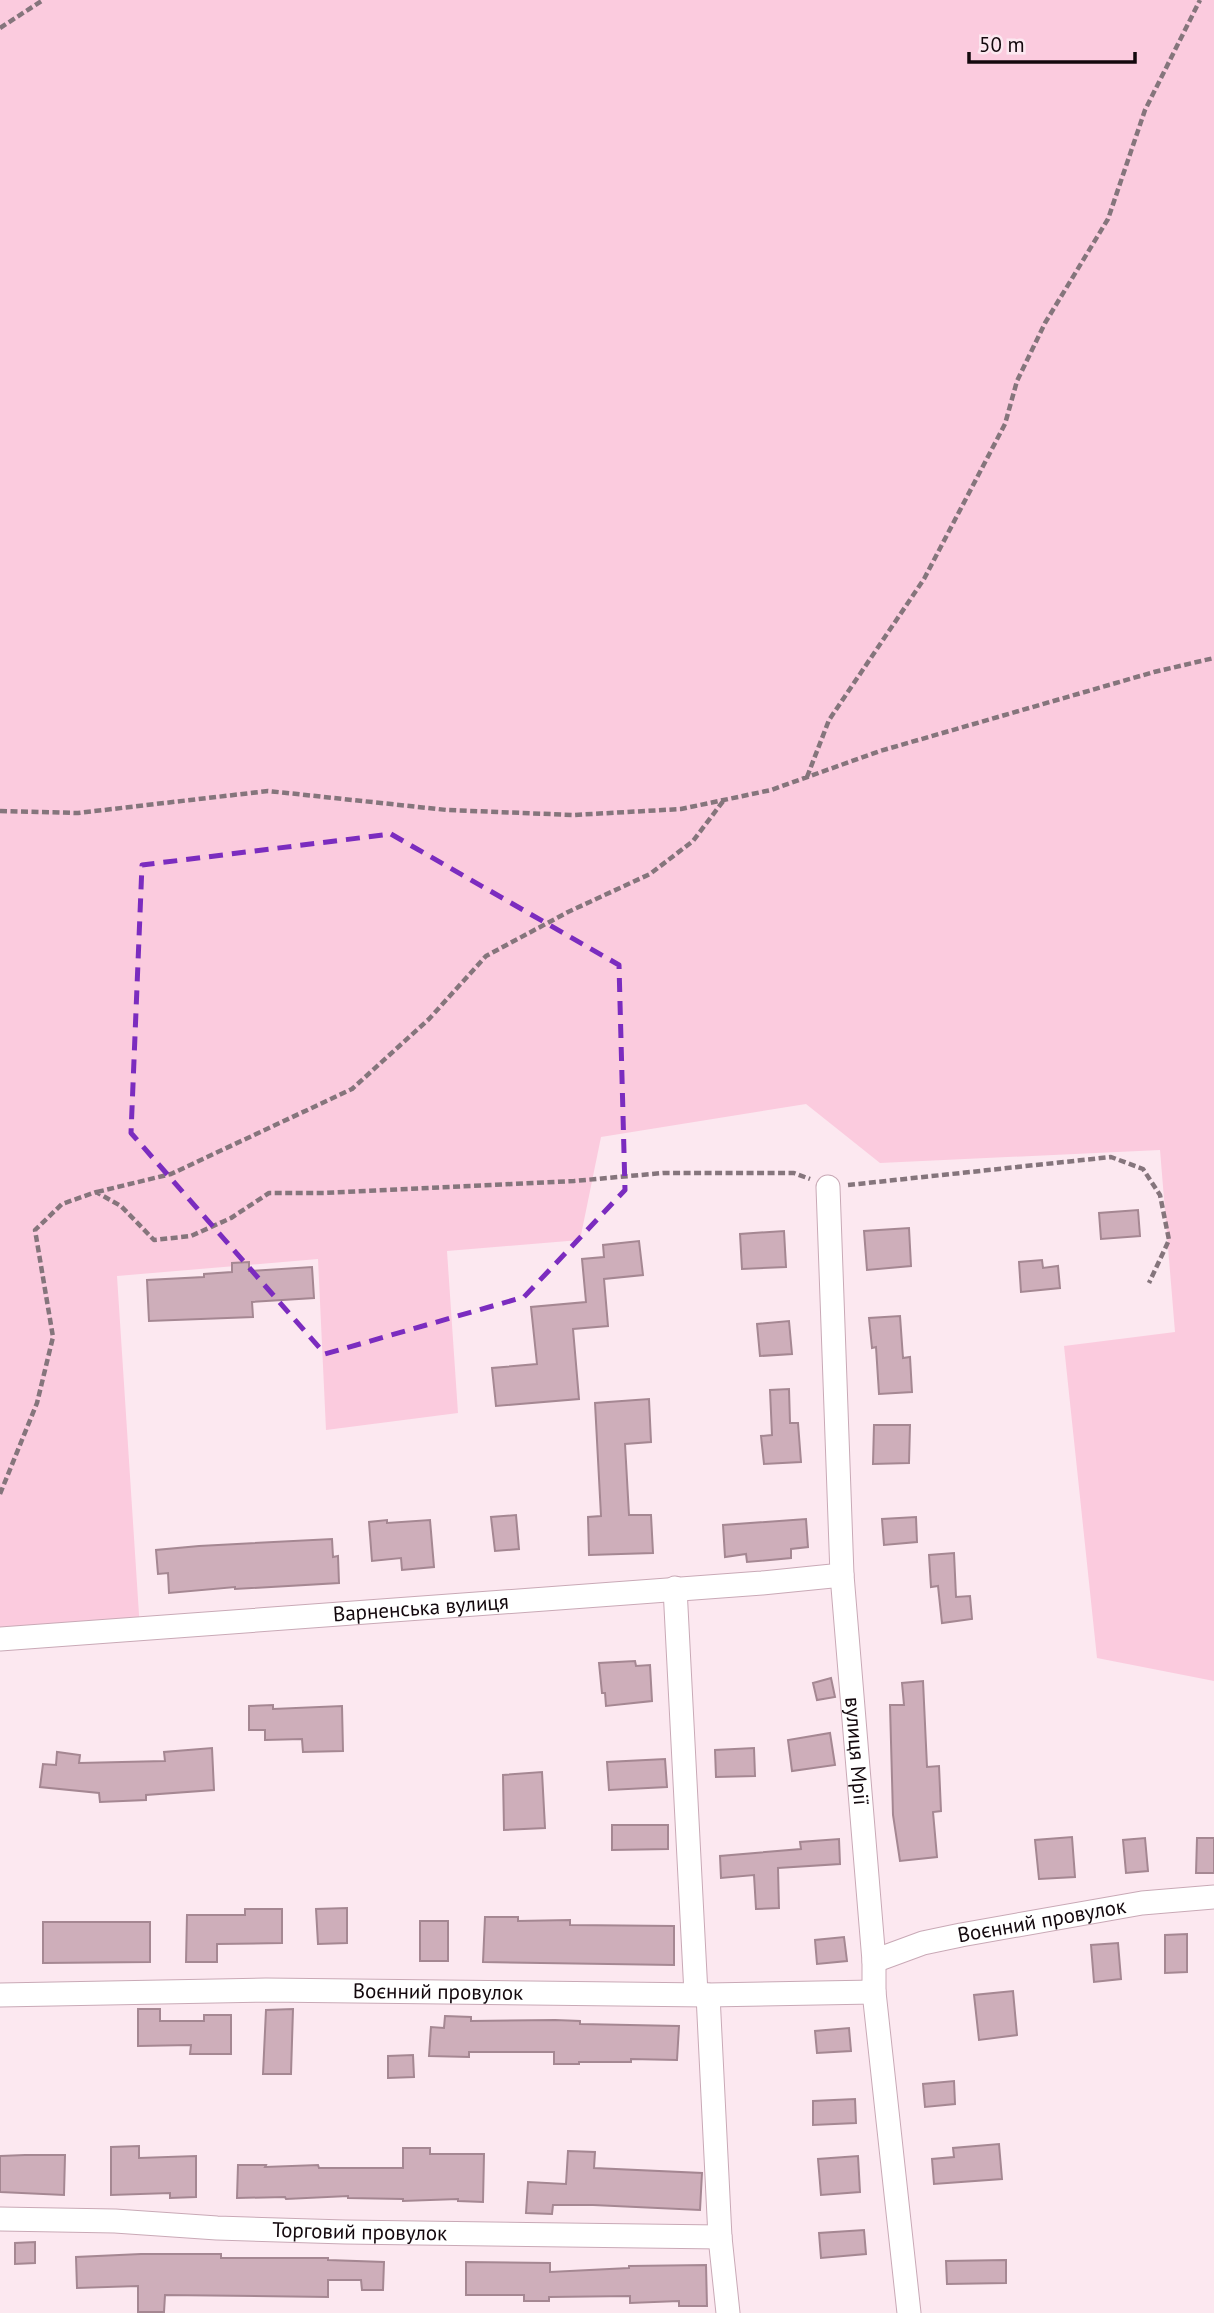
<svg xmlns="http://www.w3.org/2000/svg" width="1214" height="2313" viewBox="0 0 1214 2313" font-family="'PT Sans',sans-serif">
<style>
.green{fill:#fbcbde}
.building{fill:#ceaeba;stroke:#a58792;stroke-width:2}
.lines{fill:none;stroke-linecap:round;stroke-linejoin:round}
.minor-casing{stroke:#c9a9b6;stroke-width:25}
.path{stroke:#85757c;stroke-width:4.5;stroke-dasharray:7 3.5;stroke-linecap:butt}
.minor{stroke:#fff;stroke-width:23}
.marked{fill:none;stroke:#7b2cbf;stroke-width:5;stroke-dasharray:14 9;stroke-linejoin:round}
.labels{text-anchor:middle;stroke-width:7;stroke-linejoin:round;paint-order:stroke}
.street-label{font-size:21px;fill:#13080d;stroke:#fce8f0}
</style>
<rect width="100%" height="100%" fill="#fce8f0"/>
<path class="green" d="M 0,0 L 1214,0 L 1214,1681 L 1097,1658 L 1064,1346 L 1175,1332 L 1160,1150 L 880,1163 L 806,1104 L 601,1137 L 580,1240 L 447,1251 L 458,1413 L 326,1430 L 318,1259 L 117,1276 L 140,1630 L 0,1639 Z"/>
<path class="building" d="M 1138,1210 L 1140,1236 L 1101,1239 L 1099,1213 Z
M 909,1228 L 911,1266 L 867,1270 L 864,1231 Z
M 784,1231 L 786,1267 L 742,1269 L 740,1234 Z
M 639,1241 L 643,1275 L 604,1279 L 608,1326 L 573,1329 L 579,1399 L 496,1406 L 492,1368 L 537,1364 L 531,1307 L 586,1302 L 582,1259 L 604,1257 L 603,1245 Z
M 1042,1260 L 1043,1268 L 1058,1266 L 1060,1288 L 1021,1292 L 1019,1262 Z
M 249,1262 L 249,1271 L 312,1267 L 314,1298 L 252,1302 L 253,1317 L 149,1321 L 147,1280 L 204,1277 L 204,1274 L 232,1272 L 232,1263 Z
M 900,1316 L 903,1358 L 910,1357 L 912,1392 L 879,1394 L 876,1347 L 872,1348 L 869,1318 Z
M 789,1321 L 792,1354 L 760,1356 L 757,1324 Z
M 789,1389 L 790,1423 L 798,1423 L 801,1462 L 764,1464 L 761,1436 L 772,1435 L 770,1390 Z
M 649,1399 L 651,1442 L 625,1444 L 629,1515 L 651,1515 L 653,1553 L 589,1555 L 588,1517 L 601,1516 L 595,1403 Z
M 874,1425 L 910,1425 L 909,1463 L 873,1464 Z
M 516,1515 L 519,1549 L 495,1551 L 491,1517 Z
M 916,1517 L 917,1542 L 884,1545 L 882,1519 Z
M 806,1519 L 808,1547 L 791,1549 L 791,1558 L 747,1562 L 746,1554 L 725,1557 L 723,1525 Z
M 387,1520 L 387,1523 L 430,1520 L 434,1567 L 402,1570 L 401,1558 L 372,1561 L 369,1522 Z
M 332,1539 L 333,1557 L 338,1556 L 339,1583 L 235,1589 L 235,1587 L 169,1593 L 168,1573 L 158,1574 L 156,1550 L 199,1546 Z
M 954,1553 L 956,1597 L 970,1596 L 972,1619 L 942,1623 L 938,1586 L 931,1587 L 929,1555 Z
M 635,1661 L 636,1666 L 650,1665 L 652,1701 L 606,1706 L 605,1693 L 602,1693 L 599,1663 Z
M 831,1678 L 835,1697 L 817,1700 L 813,1683 Z
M 923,1681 L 927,1767 L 939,1766 L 941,1811 L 933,1812 L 937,1857 L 900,1861 L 893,1815 L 890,1705 L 904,1705 L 902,1683 Z
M 273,1705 L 273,1709 L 342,1706 L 343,1751 L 303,1752 L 302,1739 L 265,1740 L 265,1730 L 249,1730 L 249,1706 Z
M 830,1733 L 835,1765 L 792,1771 L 788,1740 Z
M 212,1748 L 214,1790 L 146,1795 L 146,1800 L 100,1802 L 99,1793 L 40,1787 L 43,1764 L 56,1765 L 57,1752 L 80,1755 L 79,1763 L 165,1761 L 164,1752 Z
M 754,1748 L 755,1776 L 716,1777 L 715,1750 Z
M 665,1759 L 667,1787 L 609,1790 L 607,1762 Z
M 542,1772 L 545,1828 L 504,1830 L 503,1775 Z
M 612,1825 L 668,1825 L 668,1849 L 612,1850 Z
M 1072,1837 L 1075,1877 L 1039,1879 L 1035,1840 Z
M 1145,1838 L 1148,1871 L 1126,1873 L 1123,1840 Z
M 1197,1838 L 1214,1838 L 1214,1873 L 1196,1873 Z
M 839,1839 L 840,1864 L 778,1868 L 779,1908 L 756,1909 L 754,1875 L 721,1878 L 720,1856 L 801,1849 L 800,1842 Z
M 347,1908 L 347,1943 L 318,1944 L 316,1909 Z
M 245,1909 L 282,1909 L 282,1943 L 217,1944 L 217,1962 L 186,1962 L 187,1915 L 245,1915 Z
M 485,1917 L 518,1917 L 518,1921 L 570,1920 L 570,1925 L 674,1926 L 674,1965 L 483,1962 Z
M 420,1921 L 448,1921 L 448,1961 L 420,1961 Z
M 43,1922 L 150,1922 L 150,1962 L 43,1963 Z
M 1187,1934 L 1187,1972 L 1165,1973 L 1165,1935 Z
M 844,1937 L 847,1961 L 817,1964 L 815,1940 Z
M 1118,1943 L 1121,1979 L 1094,1982 L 1091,1945 Z
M 1013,1991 L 1017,2035 L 979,2040 L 974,1995 Z
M 138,2009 L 160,2009 L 160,2021 L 204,2021 L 204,2015 L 231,2015 L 231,2054 L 190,2054 L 191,2045 L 138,2046 Z
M 293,2009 L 291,2074 L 263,2074 L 266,2010 Z
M 445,2016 L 471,2017 L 471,2021 L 555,2020 L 580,2021 L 580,2024 L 679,2026 L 677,2060 L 631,2059 L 631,2062 L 579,2062 L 579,2064 L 554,2064 L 554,2052 L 469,2052 L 469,2057 L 429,2056 L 431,2027 L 444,2028 Z
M 849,2028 L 851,2051 L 817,2053 L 815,2031 Z
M 413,2055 L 414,2077 L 388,2078 L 388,2056 Z
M 954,2081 L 955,2104 L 925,2107 L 923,2084 Z
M 855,2099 L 856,2123 L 813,2125 L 813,2101 Z
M 999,2144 L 1002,2179 L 934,2184 L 932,2159 L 954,2157 L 953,2148 Z
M 139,2146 L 139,2158 L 196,2156 L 196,2197 L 170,2198 L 170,2193 L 111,2195 L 111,2147 Z
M 403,2148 L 430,2148 L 430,2154 L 484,2154 L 483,2202 L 458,2201 L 458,2199 L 403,2201 L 403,2199 L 348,2198 L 348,2196 L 286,2199 L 285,2197 L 237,2198 L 238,2165 L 266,2165 L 265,2167 L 318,2165 L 319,2168 L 403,2168 Z
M 568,2151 L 595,2152 L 594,2168 L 702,2173 L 700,2210 L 593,2205 L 553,2205 L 552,2214 L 526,2213 L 528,2182 L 566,2184 Z
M 25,2155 L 65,2155 L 64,2195 L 0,2192 L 0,2156 Z
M 858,2156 L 860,2192 L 821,2195 L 818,2159 Z
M 864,2230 L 866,2254 L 821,2258 L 819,2233 Z
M 35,2242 L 35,2263 L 15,2264 L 15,2243 Z
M 141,2254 L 221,2254 L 221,2258 L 328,2258 L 328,2260 L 384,2262 L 383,2290 L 362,2290 L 361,2280 L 328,2280 L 328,2297 L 165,2295 L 164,2312 L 138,2312 L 138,2286 L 77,2288 L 76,2257 Z
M 1006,2260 L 1006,2283 L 947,2284 L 946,2261 Z
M 466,2262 L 550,2263 L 550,2272 L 629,2268 L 629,2266 L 706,2265 L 707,2306 L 679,2306 L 679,2301 L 630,2303 L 630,2296 L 549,2297 L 549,2301 L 524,2301 L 524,2295 L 466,2295 Z"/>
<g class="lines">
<defs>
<g id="minor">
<path id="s1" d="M 828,1187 L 842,1575 L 874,1961 L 874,1992 L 909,2313"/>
<path d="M 675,1588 L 696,1994"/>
<path id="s2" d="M 0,1639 L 762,1583 L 842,1575"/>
<path id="s3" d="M 874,1961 L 923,1943 L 961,1935 L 1142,1903 L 1214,1897"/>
<path id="s4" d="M 0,1995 L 266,1990 L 708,1995 L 874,1992"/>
<path d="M 708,1995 L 720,2237 L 728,2313"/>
<path id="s5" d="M 0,2219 L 115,2221 L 217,2228 L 345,2232 L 720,2237"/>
</g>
</defs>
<use href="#minor" class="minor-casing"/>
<path class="path" d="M 0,28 L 43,0
M 807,777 L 829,720 L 924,579 L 1005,424 L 1017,381 L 1045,323 L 1108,219 L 1145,110 L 1200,0
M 0,811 L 78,813 L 268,791 L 447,810 L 574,815 L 681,809 L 771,790 L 880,751 L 1154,672 L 1214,658
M 848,1185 L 1111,1157 L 1143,1169 L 1160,1195 L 1169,1240 L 1149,1283
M 97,1192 L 171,1174 L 352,1089 L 429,1019 L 486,956 L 568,912 L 650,874 L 693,841 L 724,800
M 0,1494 L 37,1403 L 53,1337 L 35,1230 L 62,1204 L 96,1192 L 121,1206 L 154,1240 L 191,1236 L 231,1218 L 269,1193 L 324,1193 L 574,1181 L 663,1173 L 794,1173 L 810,1179"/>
<use href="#minor" class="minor"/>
</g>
<path class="marked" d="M 391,834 L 619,965 L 625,1190 L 524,1297 L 325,1354 L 131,1133 L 142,865 Z"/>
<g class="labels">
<g class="street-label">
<text dy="7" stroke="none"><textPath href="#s2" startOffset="422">Варненська вулиця</textPath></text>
<text dy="7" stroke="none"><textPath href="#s1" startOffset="565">вулиця Мрії</textPath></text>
<text dy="7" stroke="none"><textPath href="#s3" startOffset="173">Воєнний провулок</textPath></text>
<text dy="7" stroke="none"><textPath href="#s4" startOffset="438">Воєнний провулок</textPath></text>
<text dy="7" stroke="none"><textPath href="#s5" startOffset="360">Торговий провулок</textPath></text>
</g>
</g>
<path d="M969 52v10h166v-10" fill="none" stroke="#13080d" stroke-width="3.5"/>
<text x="979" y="52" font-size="21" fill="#13080d" stroke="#fce8f0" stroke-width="5" paint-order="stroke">50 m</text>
</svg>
